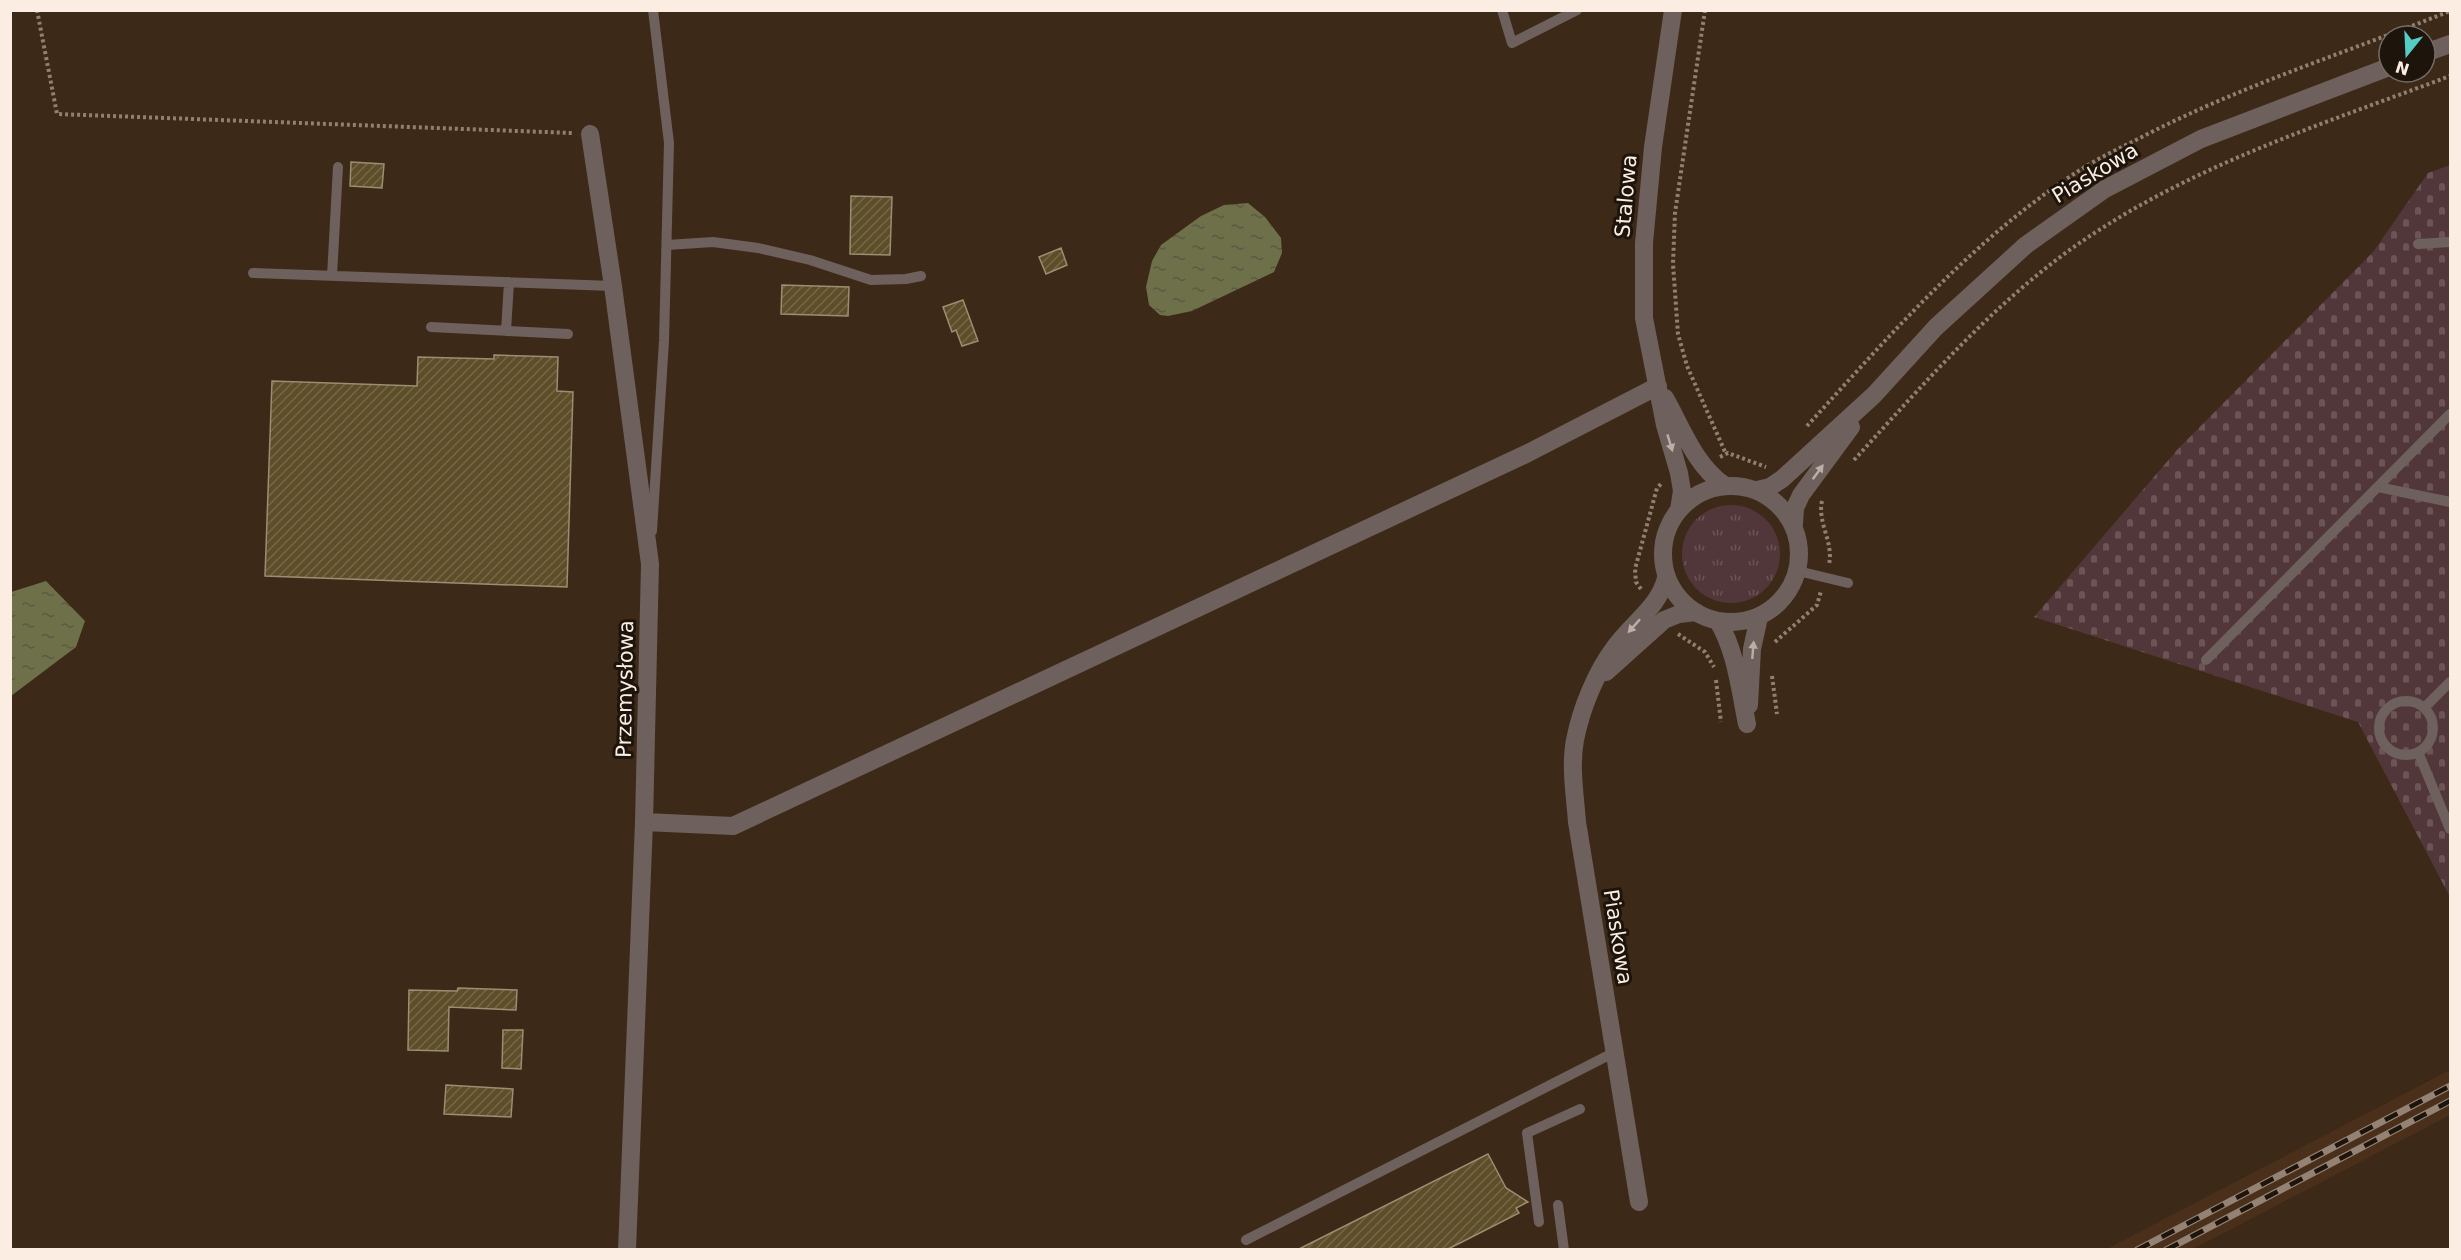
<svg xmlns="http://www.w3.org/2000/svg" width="2461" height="1260" viewBox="0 0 2461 1260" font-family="'DejaVu Sans',sans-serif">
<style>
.built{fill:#4a301a}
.grass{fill:url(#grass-tufts)}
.cemetery{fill:url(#cemetery-stones)}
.water{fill:url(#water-ripples)}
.building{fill:url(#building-hatch);stroke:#9b8e73;stroke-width:1.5}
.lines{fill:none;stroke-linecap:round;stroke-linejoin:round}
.path{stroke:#918071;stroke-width:4;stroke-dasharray:3 3;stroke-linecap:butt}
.lane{stroke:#6e605c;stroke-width:10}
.street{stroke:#6e605c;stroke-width:18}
.rail-casing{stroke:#948274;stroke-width:7}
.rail{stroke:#1d140c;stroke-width:4.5;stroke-dasharray:14;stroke-linecap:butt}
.oneway{fill:#bcaea6}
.labels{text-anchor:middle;stroke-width:6;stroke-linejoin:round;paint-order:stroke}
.street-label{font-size:21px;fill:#fbede2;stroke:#1d140c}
</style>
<defs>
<pattern id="grass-tufts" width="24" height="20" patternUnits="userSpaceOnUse" patternTransform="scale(1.5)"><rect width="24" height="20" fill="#51363a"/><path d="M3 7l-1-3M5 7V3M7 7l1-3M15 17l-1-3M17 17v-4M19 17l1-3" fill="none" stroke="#6b5356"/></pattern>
<pattern id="cemetery-stones" width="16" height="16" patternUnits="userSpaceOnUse" patternTransform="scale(1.5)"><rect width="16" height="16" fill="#51363a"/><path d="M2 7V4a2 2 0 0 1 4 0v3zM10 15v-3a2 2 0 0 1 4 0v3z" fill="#6b5356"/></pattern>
<pattern id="water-ripples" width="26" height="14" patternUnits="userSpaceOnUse" patternTransform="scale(1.5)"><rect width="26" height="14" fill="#6d7048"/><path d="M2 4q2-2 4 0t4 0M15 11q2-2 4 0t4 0" fill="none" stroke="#5a5946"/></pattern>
<pattern id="building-hatch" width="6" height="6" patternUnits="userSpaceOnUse" patternTransform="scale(1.5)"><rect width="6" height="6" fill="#5d4d28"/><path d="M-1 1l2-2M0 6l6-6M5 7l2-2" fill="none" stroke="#756747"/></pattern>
</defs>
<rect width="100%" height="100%" fill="#3d2917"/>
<path class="built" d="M 2450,1070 L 2450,1115 L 2193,1249 L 2107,1249 Z"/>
<path class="grass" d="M1682 554a49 49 0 1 1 98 0a49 49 0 1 1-98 0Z"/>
<path class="cemetery" d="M 2450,165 L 2450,897 L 2358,722 L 2034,617 L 2177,450 L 2373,252 L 2428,173 Z"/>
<path class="water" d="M 1248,203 L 1265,217 L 1281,238 L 1282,253 L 1274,272 L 1192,311 L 1168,316 L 1160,315 L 1149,305 L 1146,287 L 1152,261 L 1161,245 L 1201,216 L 1224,205 Z
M 46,581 L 85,621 L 76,647 L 11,696 L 11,592 Z"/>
<path class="building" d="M 351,162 L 384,164 L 382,188 L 350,186 Z
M 851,196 L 892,197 L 890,255 L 850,254 Z
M 1061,248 L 1067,265 L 1046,274 L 1039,257 Z
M 782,285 L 849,287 L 848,316 L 781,314 Z
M 963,300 L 978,341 L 962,346 L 956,330 L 952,332 L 943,307 Z
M 494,355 L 558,357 L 557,391 L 573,392 L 567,587 L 265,576 L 272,381 L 417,386 L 418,357 L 494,359 Z
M 458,988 L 517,990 L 516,1010 L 449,1007 L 448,1051 L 408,1050 L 409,990 L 457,991 Z
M 503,1030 L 523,1030 L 521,1069 L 502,1068 Z
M 446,1085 L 513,1089 L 511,1117 L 444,1114 Z
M 1488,1154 L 1506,1188 L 1528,1202 L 1516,1208 L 1519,1213 L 1460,1243 L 1446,1250 L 1297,1250 Z"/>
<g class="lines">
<path class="path" d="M 37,10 L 57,114 L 572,133
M 1705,10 L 1675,213 L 1673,264 L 1678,334 L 1687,366 L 1726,454
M 1807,426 C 1893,332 1978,233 2088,165 C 2103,156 2120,148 2136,140 C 2237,87 2345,53 2450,11
M 1720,457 L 1728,453 L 1766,467
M 1854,460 C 1922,386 1989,308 2071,249 C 2186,167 2320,125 2450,76
M 1822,501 C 1817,522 1834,543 1829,564
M 1641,589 L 1636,582 L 1635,569 L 1657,488 L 1662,483
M 1678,634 L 1705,652 L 1714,667
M 1775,642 L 1817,605 L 1821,591
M 1772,676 L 1777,714
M 1716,680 L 1721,722"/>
<path class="lane" d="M 1502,10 L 1512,43 L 1577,10
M 2418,244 L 2450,242
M 667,245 L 713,242 L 758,248 L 810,260 L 871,280 L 906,279 L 921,276
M 253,273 L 613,286
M 332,276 L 338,167
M 431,327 L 568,334
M 506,331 L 509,282
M 2378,487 L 2450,502
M 652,531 L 664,341 L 669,143 L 653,10
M 1798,571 L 1848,583
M 2206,660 L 2450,414
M2379 728a27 27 0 1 1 54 0a27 27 0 1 1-54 0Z
M 2425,707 L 2450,682
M 2418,752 L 2450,829
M 1558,1205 L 1564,1250
M 1539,1222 L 1527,1133 L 1580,1109
M 1246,1240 L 1613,1053"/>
<path class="street" d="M 1673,10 L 1653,147 L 1644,243 L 1644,318 L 1665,425 L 1679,473 L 1682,491 L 1679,510
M 2425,53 L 2450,44
M 590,134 L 613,286 L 650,564 L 644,822 L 627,1250
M 1665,398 C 1682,428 1695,465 1724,485
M1663 554a68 68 0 1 1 136 0a68 68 0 1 1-136 0Z
M 1757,490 L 1770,487 L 1782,479 L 1874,395 L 1936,327 L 2026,245 L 2105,189 L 2201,139 L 2389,67
M 1794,524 L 1795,508 L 1801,495 L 1851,427
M 1718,621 C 1736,651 1740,690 1747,724
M 1606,672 L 1664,620 L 1679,614 L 1696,612
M 1749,705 L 1752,649 L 1759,617
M 644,822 L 733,826 L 1526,454 L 1658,386
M 1639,1202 L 1577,822 C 1575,795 1570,766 1575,740 C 1581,709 1596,672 1615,647 C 1632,623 1659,607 1666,578"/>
<defs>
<path id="rail" d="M 2137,1250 L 2450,1086
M 2166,1250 L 2450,1101"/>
</defs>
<use href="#rail" class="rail-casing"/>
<use href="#rail" class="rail"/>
</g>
<defs><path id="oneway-solid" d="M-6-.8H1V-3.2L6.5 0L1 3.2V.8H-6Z" transform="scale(1.5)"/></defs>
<g class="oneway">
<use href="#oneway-solid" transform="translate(1670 443) rotate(73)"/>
<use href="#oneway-solid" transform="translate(1818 472) rotate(-54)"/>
<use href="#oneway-solid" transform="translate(1634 626) rotate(132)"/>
<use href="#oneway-solid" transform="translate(1753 650) rotate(-85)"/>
</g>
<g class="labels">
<g class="street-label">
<text transform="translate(2095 173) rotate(-31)" y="7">Piaskowa</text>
<text transform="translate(1626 196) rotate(-85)" y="7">Stalowa</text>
<text transform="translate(625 689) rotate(-89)" y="7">Przemysłowa</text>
<text transform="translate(1618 937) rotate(81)" y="7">Piaskowa</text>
</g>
</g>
<rect width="2461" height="1260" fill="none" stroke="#fbede2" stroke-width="24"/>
<g transform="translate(2407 54) rotate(198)"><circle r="28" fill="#1d140c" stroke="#766b62" stroke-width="1.5"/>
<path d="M0-4.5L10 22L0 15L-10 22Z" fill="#54cdc7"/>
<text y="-9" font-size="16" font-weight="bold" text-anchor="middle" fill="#fbede2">N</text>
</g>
</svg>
